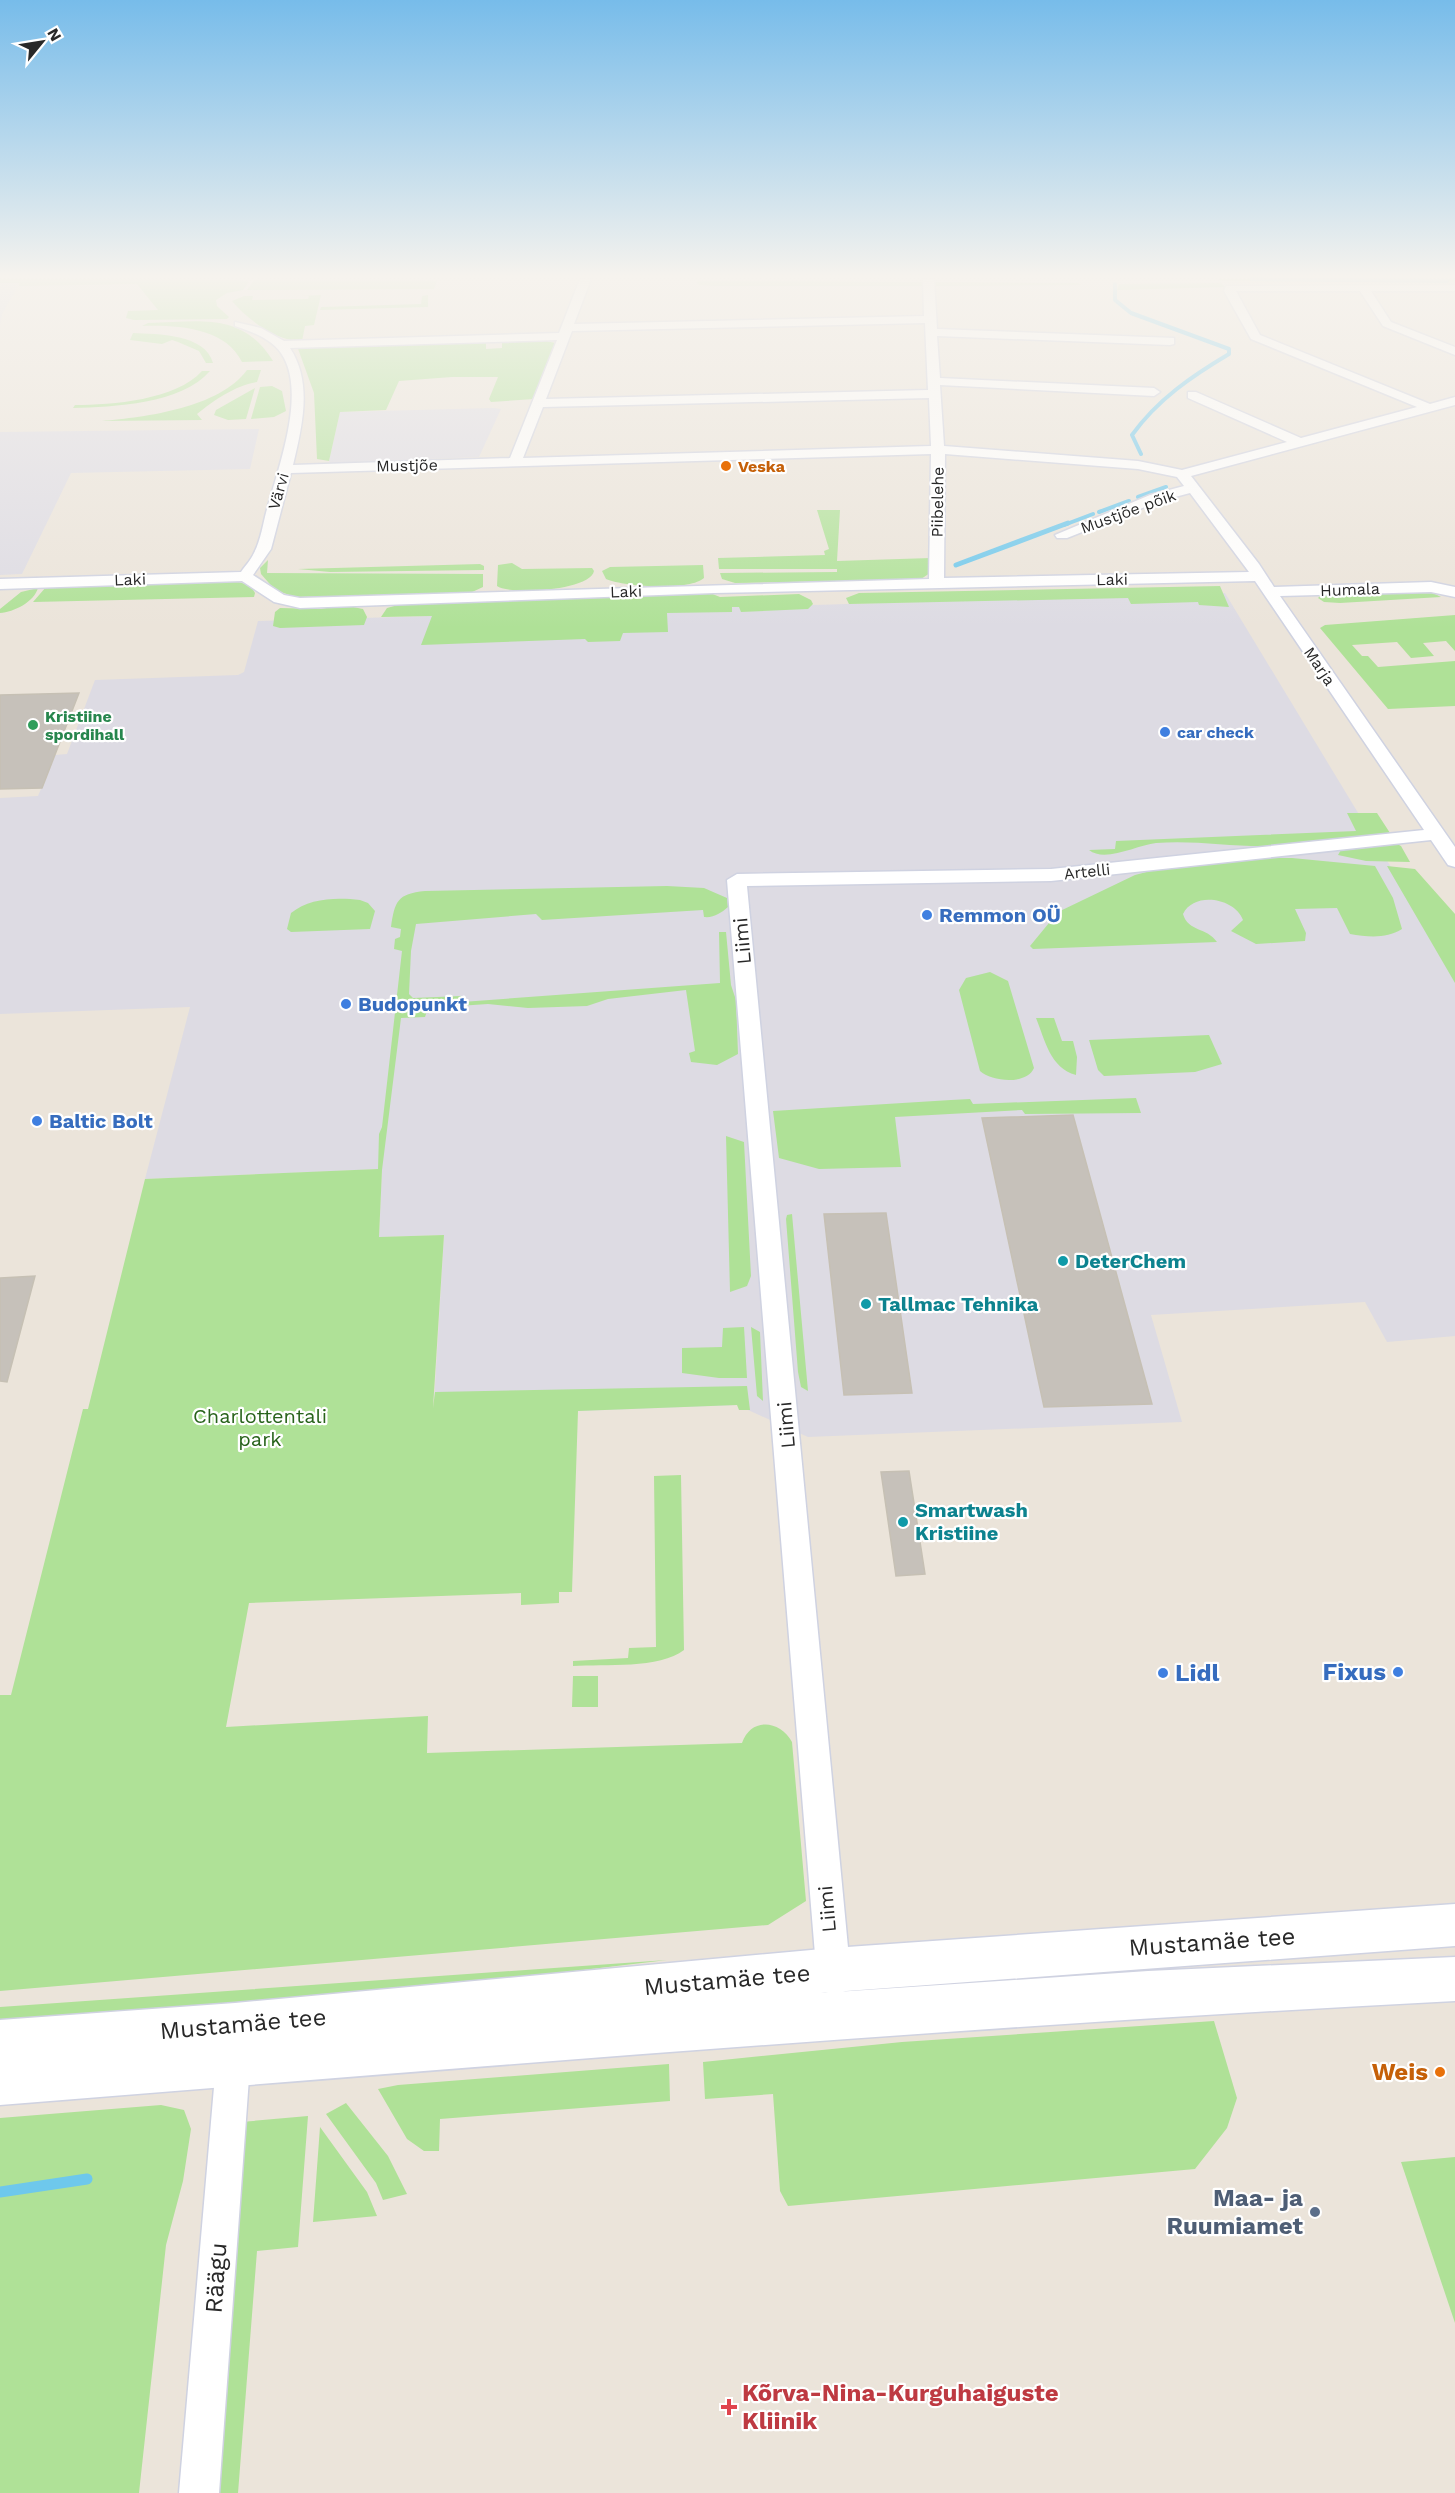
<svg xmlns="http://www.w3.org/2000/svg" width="1455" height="2493" viewBox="0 0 1455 2493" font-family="'Work Sans',sans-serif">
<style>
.industrial{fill:#dddbe3}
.green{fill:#afe197}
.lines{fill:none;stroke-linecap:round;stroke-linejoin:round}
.stream-far2{stroke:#6ec8ec;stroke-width:4}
.stream-far1{stroke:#6ec8ec;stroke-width:5}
.stream{stroke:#6ec8ec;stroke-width:11}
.building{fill:#c6c1ba;stroke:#c6c0b4;stroke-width:1.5}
.street-casing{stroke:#cfd2e1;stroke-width:3}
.secondary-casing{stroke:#cfd2e1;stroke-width:3}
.street{fill:#fff;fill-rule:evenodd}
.secondary{fill:#fff;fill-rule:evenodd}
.food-dot{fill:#e8710a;stroke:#fff;stroke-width:2}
.leisure-dot{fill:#2e9e5b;stroke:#fff;stroke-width:2}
.shop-dot{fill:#3f7fe0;stroke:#fff;stroke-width:2}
.culture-dot{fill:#0f9aa8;stroke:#fff;stroke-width:2}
.service-dot{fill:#5c6f8a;stroke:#fff;stroke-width:2}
.health-dot{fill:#e0444e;stroke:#fff;stroke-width:2}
.labels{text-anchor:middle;stroke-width:4.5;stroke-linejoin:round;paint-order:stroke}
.far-street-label{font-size:16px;fill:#282828;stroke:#fff}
.far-food-label{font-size:16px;font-weight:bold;fill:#c56008;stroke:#fff;text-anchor:start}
.far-leisure-label{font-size:16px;font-weight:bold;fill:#27864d;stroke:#fff;text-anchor:start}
.far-shop-label{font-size:16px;font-weight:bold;fill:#366cbe;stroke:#fff;text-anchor:start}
.shop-label{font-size:20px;font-weight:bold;fill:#366cbe;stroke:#fff;text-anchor:start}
.street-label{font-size:20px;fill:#282828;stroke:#fff}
.culture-label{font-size:20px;font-weight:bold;fill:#0d838f;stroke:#fff;text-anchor:start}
.park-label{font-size:20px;fill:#28631b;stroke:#fff}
.near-shop-label{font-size:24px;font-weight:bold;fill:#366cbe;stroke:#fff;text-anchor:end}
.near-street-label{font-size:24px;fill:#282828;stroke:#fff}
.near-food-label{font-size:24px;font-weight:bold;fill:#c56008;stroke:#fff;text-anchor:end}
.near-service-label{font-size:24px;font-weight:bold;fill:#4e5e75;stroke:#fff;text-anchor:end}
.near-health-label{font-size:24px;font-weight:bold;fill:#be3a42;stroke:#fff;text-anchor:start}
</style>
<rect width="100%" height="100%" fill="#ebe4da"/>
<path class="industrial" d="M 0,283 L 20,283 L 2,314 L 0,325 Z
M 493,408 L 501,409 L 479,457 L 330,463 L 329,461 L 340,412 Z
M 259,429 L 250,469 L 71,473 L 22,574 L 0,575 L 0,432 Z
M 1225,593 L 1455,973 L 1455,1336 L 1387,1342 L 1365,1302 L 1151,1315 L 1182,1422 L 808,1437 L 737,1405 L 578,1411 L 434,1403 L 444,1235 L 379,1237 L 382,1169 L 145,1179 L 190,1007 L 0,1014 L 0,798 L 38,796 L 55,755 L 67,754 L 95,680 L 238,675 L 244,672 L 258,621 Z"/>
<path class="green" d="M 0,279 L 236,280 L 249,282 L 243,290 L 227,293 L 216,300 L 217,306 L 229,317 L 227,319 L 134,320 L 126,318 L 128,311 L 158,310 L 137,284 L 19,286 L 19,283 L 0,283 Z
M 1218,279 L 1455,279 L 1455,282 L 1222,281 Z
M 254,280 L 257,280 L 437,281 L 434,289 L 247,290 Z
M 697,282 L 700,281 L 925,282 L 922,286 L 716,286 L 699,285 Z
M 931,282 L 1077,283 L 1082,285 L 936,286 Z
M 1220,283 L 1226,287 L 1117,290 L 1119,284 Z
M 321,295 L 314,325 L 305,326 L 302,341 C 277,342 247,319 232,301 L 244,296 L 287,296 L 253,296 L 252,300 L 308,299 L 309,296 L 301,296 Z
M 428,295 L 428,307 L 320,310 L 321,307 L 421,304 L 422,296 Z
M 148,323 C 199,322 242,311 273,361 L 242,362 C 225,327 176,325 142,326 Z
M 133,333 C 157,334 206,334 213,363 L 206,363 L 199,351 L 178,342 L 172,340 L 162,344 L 130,340 Z
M 542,340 L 555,343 L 534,399 L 491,402 L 489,399 L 498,377 L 452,377 L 399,381 L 386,410 L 340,412 L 329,461 L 317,459 L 314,393 L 297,346 L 317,348 L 486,342 L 486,349 L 502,348 L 502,342 Z
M 247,370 L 261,370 L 257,382 C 236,385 214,400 197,414 L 202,420 L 102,421 C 146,417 219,408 247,370 Z
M 202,371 L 210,371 C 182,404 113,407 73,408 L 75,405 C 112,405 176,400 202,371 Z
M 272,386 L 282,391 L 286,411 L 274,417 L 251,419 L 260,387 Z
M 255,388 L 246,419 L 228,420 L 214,415 L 216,410 Z
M 817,510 L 840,510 L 837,561 L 931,558 L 930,573 L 921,579 L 895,580 L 735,583 L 722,579 L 720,573 L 837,572 L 837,569 L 719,569 L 718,558 L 825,555 L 824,551 L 829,549 Z
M 268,560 L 267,573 L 483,574 L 483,587 L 470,593 L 295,597 L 275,590 L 261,574 L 260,568 Z
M 512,563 L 522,569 L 592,568 L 594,571 C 590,591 509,595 497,586 L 498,565 Z
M 480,564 L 484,566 L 484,570 L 330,572 L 298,569 Z
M 703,565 L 704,578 C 690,591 624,587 606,579 L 602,571 L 610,567 Z
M 236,581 L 251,586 L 255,593 L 254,597 L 33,602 L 46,587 Z
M 1220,586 L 1229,607 L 1199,605 L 1198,602 L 1131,604 L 1128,598 L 849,604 L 846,598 L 859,593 Z
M 38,588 C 34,602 14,612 0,613 L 0,609 L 21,592 Z
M 705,591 L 720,597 L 799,594 L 811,600 L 813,604 L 808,609 L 741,612 L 739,607 L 732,607 L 732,612 L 667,613 L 668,632 L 623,633 L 620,641 L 588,642 L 585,639 L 421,645 L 432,616 L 381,617 L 387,608 L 405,603 Z
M 1382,593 L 1433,593 L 1441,597 L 1340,603 L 1324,602 L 1318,598 L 1322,594 Z
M 343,605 L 363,609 L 367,617 L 364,625 L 280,628 L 273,626 L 275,612 L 280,608 L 321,609 Z
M 1455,615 L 1455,651 L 1446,641 L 1423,643 L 1434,656 L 1411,658 L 1397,642 L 1352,645 L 1362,656 L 1368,656 L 1378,667 L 1455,661 L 1455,706 L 1388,709 L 1320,628 L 1325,625 Z
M 1347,813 L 1377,813 L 1390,833 C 1349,840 1304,845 1262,846 C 1226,846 1191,840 1156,843 C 1137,845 1105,863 1089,850 L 1115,849 L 1116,841 L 1356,831 Z
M 1397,844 L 1401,846 L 1410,862 L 1366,861 L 1338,855 L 1342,848 Z
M 1259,858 L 1292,858 L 1375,866 L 1393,898 L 1402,929 C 1386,939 1368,937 1350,934 L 1337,908 L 1295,909 L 1306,933 L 1305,941 L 1256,944 L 1231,931 L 1243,920 C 1235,898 1194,891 1183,914 C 1188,932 1207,927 1217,942 L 1033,949 L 1030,946 L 1058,912 L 1135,875 L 1158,869 Z
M 1387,866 L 1415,869 L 1455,914 L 1455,983 Z
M 667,886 L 704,888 L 727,898 L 728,907 C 721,913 714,918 704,917 L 703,910 L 542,920 L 536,914 L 416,924 L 411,951 L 409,994 L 413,998 L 461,996 L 462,1002 L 720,983 L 719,932 L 726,932 L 731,985 L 736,1000 L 738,1054 L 717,1065 L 691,1062 L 689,1053 L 695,1051 L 686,990 L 608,999 L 587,1006 L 528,1008 L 488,1004 L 428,1008 L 425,1017 L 401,1018 L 382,1170 L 379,1237 L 444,1235 L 433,1408 L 435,1392 L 747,1386 L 750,1410 L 739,1410 L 737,1405 L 578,1411 L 572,1592 L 559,1592 L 559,1603 L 521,1605 L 521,1593 L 249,1603 L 226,1727 L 428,1716 L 427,1753 L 742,1743 C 751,1717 780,1720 792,1742 L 806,1901 L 768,1925 L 0,1991 L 0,1695 L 11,1695 L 83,1409 L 88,1409 L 145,1179 L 378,1169 L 379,1134 L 382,1127 L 402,951 L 394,949 L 395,939 L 400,937 L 401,929 L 391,927 C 395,901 397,894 425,891 Z
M 360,900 L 368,903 L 375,911 L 370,929 L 291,932 L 287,929 L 291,913 C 309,898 337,897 360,900 Z
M 990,972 L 1008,981 L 1034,1068 C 1027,1085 992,1082 980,1071 L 959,990 L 966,978 Z
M 1036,1018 L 1054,1018 L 1062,1041 L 1073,1041 L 1077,1057 L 1076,1075 C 1050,1068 1045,1040 1036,1018 Z
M 1209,1035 L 1222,1064 L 1195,1072 L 1104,1076 L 1098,1070 L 1089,1040 Z
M 1136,1098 L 1141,1113 L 1025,1114 L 1022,1110 L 895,1117 L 901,1167 L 819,1169 L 779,1158 L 773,1111 L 951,1100 L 970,1099 L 973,1104 Z
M 726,1136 L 744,1142 L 751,1276 L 747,1286 L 730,1292 Z
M 792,1214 L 808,1391 L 801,1387 L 798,1372 L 786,1219 L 787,1215 Z
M 744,1327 L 747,1378 L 719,1378 L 682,1373 L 682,1348 L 722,1347 L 723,1328 Z
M 751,1327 L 760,1332 L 763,1401 L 757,1396 Z
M 681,1475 L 684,1650 C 660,1669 604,1664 573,1666 L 573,1661 L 628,1658 L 629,1648 L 656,1647 L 654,1476 Z
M 573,1676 L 598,1676 L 598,1707 L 572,1707 Z
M 667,1960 L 524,1977 L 0,2025 L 0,2007 Z
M 1214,2021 L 1237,2098 L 1227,2128 L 1195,2169 L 788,2206 L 780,2191 L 773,2094 L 705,2099 L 703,2062 L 902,2042 Z
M 669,2064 L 670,2101 L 440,2119 L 439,2151 L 424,2151 L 407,2139 L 378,2089 L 398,2085 Z
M 346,2103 L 388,2156 L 407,2194 L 383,2200 L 376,2183 L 326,2114 Z
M 161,2105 L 184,2110 L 191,2129 L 183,2181 L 166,2245 L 139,2493 L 0,2493 L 0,2118 Z
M 308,2116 L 298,2247 L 257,2251 L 238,2493 L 215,2493 L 241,2122 Z
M 320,2127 L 367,2192 L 377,2216 L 313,2222 Z
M 1455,2157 L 1455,2323 L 1401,2162 Z"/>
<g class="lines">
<path class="stream-far2" d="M 1252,279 L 1447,281
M 1115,284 L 1115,300 L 1131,313 L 1229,349 L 1229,354 C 1192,376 1158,399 1132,435 L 1141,454
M 1138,497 L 1166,487
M 1099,512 L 1129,501
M 1064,525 L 1093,514"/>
<path class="stream-far1" d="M 956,565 L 1068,523"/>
<path class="stream" d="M 0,2192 L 87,2179"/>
</g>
<path class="building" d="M 79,693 L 42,788 L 0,789 L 0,695 Z
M 1073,1115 L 1152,1404 L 1044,1407 L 982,1118 Z
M 886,1213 L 912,1393 L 844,1395 L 824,1214 Z
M 35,1276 L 7,1382 L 0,1381 L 0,1278 Z
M 909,1471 L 925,1574 L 896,1576 L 881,1472 Z"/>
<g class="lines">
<defs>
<path id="street" d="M 580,279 L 591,279 L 574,324 L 924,316 L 923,279 L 934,279 L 937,329 L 1174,338 L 1174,344 L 1170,345 L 937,336 L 940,378 L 1154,388 L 1160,392 L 1154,396 L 940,385 L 944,446 L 1138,461 L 1182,470 L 1287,442 L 1188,398 L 1188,392 L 1196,392 L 1301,438 L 1417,407 L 1251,339 L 1224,291 L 1226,286 L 1455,285 L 1455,291 L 1371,291 L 1391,322 L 1455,347 L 1455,355 L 1383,326 L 1360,291 L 1236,291 L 1260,335 L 1430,404 L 1455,397 L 1455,405 L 1191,476 L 1259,564 L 1274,587 L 1431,582 L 1455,587 L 1455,597 L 1431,592 L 1280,596 L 1455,847 L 1455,867 L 1448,865 L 1431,840 L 1051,881 L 747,886 L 851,1979 L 846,1991 L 834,1995 L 822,1991 L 817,1979 L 727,880 L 737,874 L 1051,869 L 1424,830 L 1255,581 L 714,593 L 300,608 L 274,602 L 242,581 L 0,589 L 0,579 L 241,572 C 245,566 251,560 254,553 C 261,540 263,523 267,509 C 278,469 305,397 284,358 C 275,340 253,332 235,326 L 235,322 L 261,328 L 284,341 L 559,333 ZM 925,323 L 928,390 L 546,399 L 572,331 ZM 557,340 L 510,458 L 293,465 C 302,427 313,383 290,348 ZM 929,398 L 931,446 L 523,458 L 543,407 ZM 931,454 L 929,579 L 300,598 L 284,595 L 253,575 L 271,549 L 291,473 ZM 945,454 L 1138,469 L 1177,477 L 1184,486 L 1150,495 L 1055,535 L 1057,538 L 1067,538 L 1160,501 L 1190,493 L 1249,572 L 944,578 Z
M 233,2047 L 245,2052 L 250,2064 L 219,2493 L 179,2493 L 216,2064 L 221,2052 Z"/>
<path id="secondary" d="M 1455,1904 L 1455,1946 L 833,1992 L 821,1993 L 1148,1971 L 1455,1957 L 1455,2001 C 969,2026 485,2066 0,2105 L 0,2020 L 235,2003 L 833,1948 Z"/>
</defs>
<use href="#street" class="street-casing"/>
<use href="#secondary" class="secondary-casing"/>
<use href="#street" class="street"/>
<use href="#secondary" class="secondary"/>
</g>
<linearGradient id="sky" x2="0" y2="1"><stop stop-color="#77bcea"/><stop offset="0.44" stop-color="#f6f3ee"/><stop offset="1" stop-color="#f6f3ee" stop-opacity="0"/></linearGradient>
<rect width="1455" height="628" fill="url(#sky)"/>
<g class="food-dot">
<circle cx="726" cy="466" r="6"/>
<circle cx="1440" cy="2072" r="6"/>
</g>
<circle class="leisure-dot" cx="33" cy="725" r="6"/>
<g class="shop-dot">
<circle cx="1165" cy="732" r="6"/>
<circle cx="927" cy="915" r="6"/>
<circle cx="346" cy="1004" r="6"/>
<circle cx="37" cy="1121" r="6"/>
<circle cx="1398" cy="1672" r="6"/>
<circle cx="1163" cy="1673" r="6"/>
</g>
<g class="culture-dot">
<circle cx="1063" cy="1261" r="6"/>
<circle cx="866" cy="1304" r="6"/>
<circle cx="903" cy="1522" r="6"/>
</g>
<circle class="service-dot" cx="1315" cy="2212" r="6"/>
<path class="health-dot" d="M726 2398h6v6h6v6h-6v6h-6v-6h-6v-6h6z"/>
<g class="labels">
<g class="far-street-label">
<text transform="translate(407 465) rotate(-1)" y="6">Mustjõe</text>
<text transform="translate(278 491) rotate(-74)" y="6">Värvi</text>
<text transform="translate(937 502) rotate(-89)" y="6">Piibelehe</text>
<text transform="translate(1128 511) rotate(-20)" y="6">Mustjõe põik</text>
<text transform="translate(130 579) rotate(-2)" y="6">Laki</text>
<text transform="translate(1112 579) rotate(-1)" y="6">Laki</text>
<text transform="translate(1350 589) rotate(-2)" y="6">Humala</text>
<text transform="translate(626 591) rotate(-2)" y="6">Laki</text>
<text transform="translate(1320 666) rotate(56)" y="6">Marja</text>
<text transform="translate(1087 871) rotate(-6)" y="6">Artelli</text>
</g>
<g class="far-food-label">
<text x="738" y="472">Veska</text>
</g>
<g class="far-leisure-label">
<text x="45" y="722">Kristiine<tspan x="45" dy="18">spordihall</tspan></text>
</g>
<g class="far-shop-label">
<text x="1177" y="738">car check</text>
</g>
<g class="shop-label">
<text x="939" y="922">Remmon OÜ</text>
<text x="358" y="1011">Budopunkt</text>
<text x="49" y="1128">Baltic Bolt</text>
</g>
<g class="street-label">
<text transform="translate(742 941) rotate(-95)" y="7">Liimi</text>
<text transform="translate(786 1425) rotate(-95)" y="7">Liimi</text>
<text transform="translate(827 1909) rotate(-95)" y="7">Liimi</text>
</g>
<g class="culture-label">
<text x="1075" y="1268">DeterChem</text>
<text x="878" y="1311">Tallmac Tehnika</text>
<text x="915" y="1517">Smartwash<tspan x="915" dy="23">Kristiine</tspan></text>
</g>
<g class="park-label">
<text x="260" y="1423">Charlottentali<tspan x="260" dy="23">park</tspan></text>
</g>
<g class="near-shop-label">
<text x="1386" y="1680">Fixus</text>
<text x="1175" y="1681" text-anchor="start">Lidl</text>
</g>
<g class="near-street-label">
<text transform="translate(1212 1942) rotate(-4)" y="8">Mustamäe tee</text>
<text transform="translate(727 1980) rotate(-5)" y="8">Mustamäe tee</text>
<text transform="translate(243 2024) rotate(-5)" y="8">Mustamäe tee</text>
<text transform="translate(216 2278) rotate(-86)" y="8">Räägu</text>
</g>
<g class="near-food-label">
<text x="1428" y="2080">Weis</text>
</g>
<g class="near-service-label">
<text x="1303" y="2206">Maa- ja<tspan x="1303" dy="28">Ruumiamet</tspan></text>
</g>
<g class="near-health-label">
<text x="742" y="2401">Kõrva-Nina-Kurguhaiguste<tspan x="742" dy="28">Kliinik</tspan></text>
</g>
</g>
<g transform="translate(42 42) rotate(60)" stroke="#ffffff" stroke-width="4.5" paint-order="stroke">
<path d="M0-4.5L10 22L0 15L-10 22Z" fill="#282828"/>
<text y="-9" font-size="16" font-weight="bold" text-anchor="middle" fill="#282828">N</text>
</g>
</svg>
